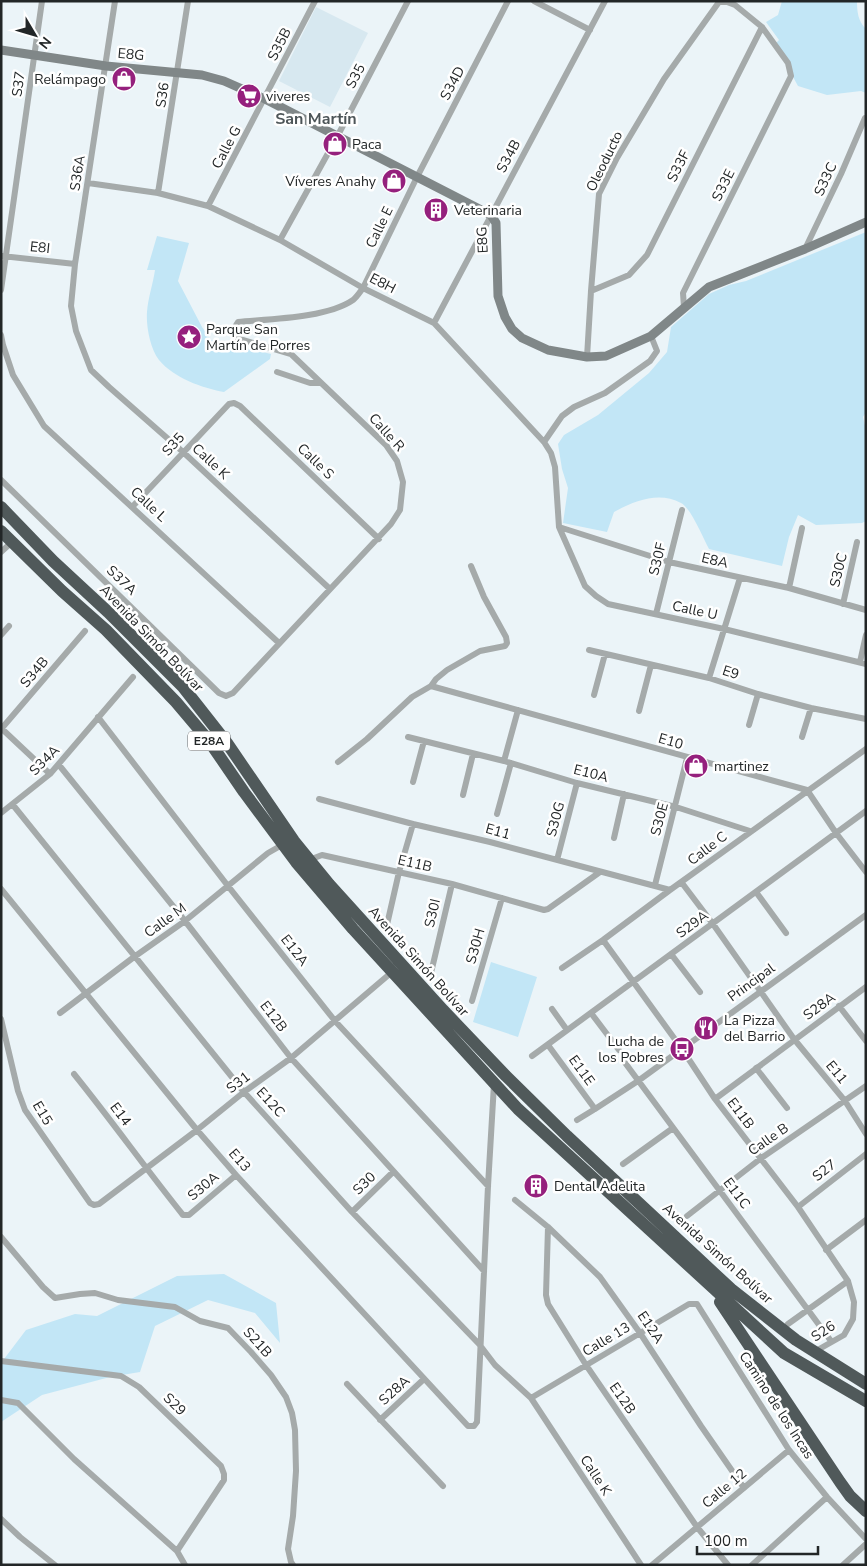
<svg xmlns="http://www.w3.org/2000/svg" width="867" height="1566" viewBox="0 0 867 1566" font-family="'Nunito Sans',sans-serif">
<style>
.built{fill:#d7e8f0}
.green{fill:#c2e6f6}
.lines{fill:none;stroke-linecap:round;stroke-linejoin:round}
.street{stroke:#a5aaaa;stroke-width:6}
.secondary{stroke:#808788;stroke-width:9}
.highway{stroke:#50595a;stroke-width:12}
.labels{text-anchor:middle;stroke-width:5;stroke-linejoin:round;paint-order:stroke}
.shield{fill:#fff;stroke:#646768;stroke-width:1}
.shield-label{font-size:12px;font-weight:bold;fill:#222627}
.street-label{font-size:14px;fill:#222627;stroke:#fff}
.poi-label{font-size:14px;fill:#222627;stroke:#fff;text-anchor:start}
.quarter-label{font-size:16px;font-weight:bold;fill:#4d5558;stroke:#fff}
</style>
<rect width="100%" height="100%" fill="#ebf4f8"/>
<path class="built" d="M 316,7 L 368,33 L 330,107 L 279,81 Z"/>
<path class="green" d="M 782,1 L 857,1 C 857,12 858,21 866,29 L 866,93 L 861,91 L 827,95 L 798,86 L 775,44 L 779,40 L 766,22 L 778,15 Z
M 866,232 L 866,412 L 863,417 L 866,430 L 866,521 L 862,523 L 816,525 L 798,515 L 789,537 L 782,566 L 709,549 C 703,538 691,508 681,503 C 659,491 634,501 614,512 L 607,532 L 563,523 L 568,488 L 562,469 L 558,444 L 564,435 L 598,415 L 649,373 L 667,352 L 671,327 L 709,294 L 729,285 L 746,281 Z
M 157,236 L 189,243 L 178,281 L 202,327 L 211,340 L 271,354 L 270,359 L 224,392 C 202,388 174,378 159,360 C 150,348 146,326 147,312 C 148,298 153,284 155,270 L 147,270 Z
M 491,962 L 537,977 L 518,1037 L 473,1022 Z
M 224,1274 L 276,1303 L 280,1343 L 255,1313 L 208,1300 L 155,1326 L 140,1372 L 110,1377 L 42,1395 L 1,1422 L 1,1363 L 26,1330 L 75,1314 L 97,1316 L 177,1276 Z"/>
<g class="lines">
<path class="street" d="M 115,1 L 75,264 L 71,306 L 76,331 L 91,370 L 109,387 L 183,452 L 330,589
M 534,1 L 590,30
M 88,183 L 158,193 L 208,206 L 280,240 L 363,288 L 434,323 L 544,442 L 551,453 L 555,467 L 559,527 L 585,586 L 596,596 L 608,604 L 724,629 L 866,664
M 158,193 L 188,1
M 208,206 L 315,1
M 280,240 L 337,137 L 408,1
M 805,249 L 841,174 L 865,118
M 2,256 L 75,264
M 1,290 L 42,1
M 591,291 L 629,275 L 647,255 L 762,27
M 434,323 L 605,1
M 1,335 L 3,345 L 13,375 L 44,426 L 279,643
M 587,357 L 591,291 L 599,194 L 617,158 L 664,79 L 719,2 L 727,2 L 735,5 L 762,27 L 788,63 L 791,76 L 683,293 L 684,307
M 277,372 L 310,383 L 321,383
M 544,442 L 562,416 L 574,407 L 605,393 L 650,361 L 657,351 L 651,336
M 1,480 L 219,693 L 226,696 L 233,693 L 391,524 L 400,510 L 403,482 L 397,461 L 386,445 L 291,354 L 236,338 L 233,330 L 238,322 C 270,319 327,318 353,300 C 357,297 360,292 363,288 L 417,177 L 508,1
M 133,506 L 229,404 L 234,403 L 240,406 L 379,539
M 559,527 L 669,562 L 789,588 L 866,610
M 1,552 L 12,542
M 789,588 L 802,528
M 843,604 L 857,542
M 656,614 L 682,510
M 1,635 L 9,626
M 589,650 L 709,678 L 758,694 L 811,708 L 866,719
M 860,662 L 866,635
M 709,678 L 740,578
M 431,686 L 807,790 L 836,833 L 866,872
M 594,695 L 605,654
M 639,711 L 651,665
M 98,717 L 228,886 L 335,1021 L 488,1186
M 749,725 L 758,694
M 1,728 L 50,774
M 2,728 L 85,631
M 408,737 L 504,761 L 577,783 L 676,807 L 750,831
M 802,737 L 811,708
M 504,761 L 518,710
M 338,762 L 367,739 L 412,697 L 431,686 L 436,679 L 447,670 L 480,651 L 505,646 L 507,643 L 506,637 L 484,597 L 471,566
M 59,765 L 185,921 L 291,1058 L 484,1271
M 413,782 L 424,741
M 463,795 L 473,754
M 319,799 L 413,824 L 490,842 L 670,890
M 13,805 L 244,1092 L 352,1212 L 479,1344 L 495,1365 L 531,1398 L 641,1565
M 1,813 L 50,774 L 133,677
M 497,814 L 511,763
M 614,838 L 624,794
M 309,860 L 322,855 L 452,884 L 544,910 L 548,909 L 600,872
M 557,860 L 577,783
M 682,883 L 713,924 L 794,1039 L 845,1101 L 866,1134
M 655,885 L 687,758
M 1,889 L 197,1130 L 236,1175 L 468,1426 L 474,1426 L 477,1422 L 488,1186 L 494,1084
M 756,892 L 786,933
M 386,929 L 399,872 L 413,824
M 603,940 L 682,1049 L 715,1099 L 798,1207 L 848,1281 L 854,1302 L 853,1319 L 844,1335 L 814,1352
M 671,954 L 700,992
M 562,968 L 603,940 L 670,890 L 866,749
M 430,977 L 452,884
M 472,1001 L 502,898
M 839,1006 L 866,1041
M 552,1009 L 567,1030
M 60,1013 L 134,957 L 185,921 L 268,853 L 282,845
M 591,1013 L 619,1050
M 1,1019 L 18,1091 L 25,1110 L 90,1203 L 94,1205 L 99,1204 L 197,1130 L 244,1092 L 291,1058 L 392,972
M 548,1045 L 595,1109
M 532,1056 L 866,811
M 623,1060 L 831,1341
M 756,1068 L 787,1108
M 74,1074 C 112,1121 146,1169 183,1215 L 189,1215 L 236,1175
M 715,1099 L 866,987
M 577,1120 L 595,1109 L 638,1081 L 866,915
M 623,1164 L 673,1128
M 515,1200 L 548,1227 L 600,1277 L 640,1333 L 701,1426 L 744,1488
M 798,1207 L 866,1154
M 352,1212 L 393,1172
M 687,1216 L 760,1159 L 866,1086
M 548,1227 L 546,1295 L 548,1304 L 586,1365 L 697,1527 L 728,1565
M 1,1237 L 43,1287 L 55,1298 L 80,1294 L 95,1293 L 118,1300 L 175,1307 L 200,1321 L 228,1328 L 251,1352 L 271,1375 L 286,1397 L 292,1413 L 295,1430 L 296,1471 L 293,1516 L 288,1549 L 291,1562 L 293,1565
M 826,1250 L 866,1220
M 788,1324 L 848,1281
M 1,1361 L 121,1376 L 139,1387 L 221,1466 L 224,1474 L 224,1480 L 177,1551
M 347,1384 L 443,1486
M 531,1398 L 689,1304 L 697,1304 L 789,1450 L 827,1497 L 866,1539
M 1,1400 L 18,1403 L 74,1459 L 177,1551 L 185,1565
M 380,1420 L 424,1379
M 1,1519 L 20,1537 L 55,1565
M 652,1565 L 789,1450
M 752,1565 L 827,1497
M 843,1565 L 866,1544"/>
<path class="secondary" d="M 1,50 L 106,66 L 202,75 L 224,81 L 265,99 L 491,215 L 496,223 L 498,296 L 505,317 L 512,329 L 522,338 L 548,350 L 587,357 L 606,356 L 651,336 L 709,287 L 805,249 L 866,222"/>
<path class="highway" d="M 1,507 L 53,561 L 108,612 L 183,687 L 227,743 L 294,841 L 329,884 L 443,1010 L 506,1076 L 567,1136 L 731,1289 L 796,1340 L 866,1384
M 1,531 L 62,591 L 106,630 L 176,702 L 209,741 L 244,792 L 296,862 L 353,929 L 518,1109 L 784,1353 L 866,1401
M 720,1302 L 840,1482 L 850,1496 L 866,1511"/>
</g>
<defs>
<symbol id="shop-disc" viewBox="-11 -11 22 22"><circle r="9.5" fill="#95207d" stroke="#fff"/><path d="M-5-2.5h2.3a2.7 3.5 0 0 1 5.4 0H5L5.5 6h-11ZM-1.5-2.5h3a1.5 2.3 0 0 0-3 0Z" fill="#fff"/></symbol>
<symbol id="supermarket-disc" viewBox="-11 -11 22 22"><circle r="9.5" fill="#95207d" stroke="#fff"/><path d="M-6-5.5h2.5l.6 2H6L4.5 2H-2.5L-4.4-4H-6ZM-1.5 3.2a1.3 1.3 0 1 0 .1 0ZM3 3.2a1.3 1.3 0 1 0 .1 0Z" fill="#fff"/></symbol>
<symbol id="building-disc" viewBox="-11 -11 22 22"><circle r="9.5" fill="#95207d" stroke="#fff"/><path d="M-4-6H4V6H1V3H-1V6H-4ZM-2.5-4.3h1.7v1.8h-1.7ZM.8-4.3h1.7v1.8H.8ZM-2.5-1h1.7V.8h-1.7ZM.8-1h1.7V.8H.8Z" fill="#fff"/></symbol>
<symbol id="sight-disc" viewBox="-11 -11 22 22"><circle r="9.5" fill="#95207d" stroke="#fff"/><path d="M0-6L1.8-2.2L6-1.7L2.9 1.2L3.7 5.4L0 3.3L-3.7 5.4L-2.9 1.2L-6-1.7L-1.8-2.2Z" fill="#fff"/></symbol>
<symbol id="restaurant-disc" viewBox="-11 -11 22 22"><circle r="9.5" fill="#95207d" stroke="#fff"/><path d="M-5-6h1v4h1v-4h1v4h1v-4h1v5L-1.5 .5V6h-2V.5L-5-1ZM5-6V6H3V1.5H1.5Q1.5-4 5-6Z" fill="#fff"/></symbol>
<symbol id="bus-disc" viewBox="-11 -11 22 22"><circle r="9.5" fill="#95207d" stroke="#fff"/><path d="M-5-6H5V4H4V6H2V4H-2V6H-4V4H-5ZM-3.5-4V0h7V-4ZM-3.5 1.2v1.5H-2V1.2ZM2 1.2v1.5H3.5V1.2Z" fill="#fff"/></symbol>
</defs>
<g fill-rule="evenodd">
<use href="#shop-disc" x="110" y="65" width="28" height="28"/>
<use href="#supermarket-disc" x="235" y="82" width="28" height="28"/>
<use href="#shop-disc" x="321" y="130" width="28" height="28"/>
<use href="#shop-disc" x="380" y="167" width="28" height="28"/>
<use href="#building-disc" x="422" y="196" width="28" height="28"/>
<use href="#sight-disc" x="175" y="323" width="28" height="28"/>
<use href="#shop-disc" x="682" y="752" width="28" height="28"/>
<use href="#restaurant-disc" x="692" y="1014" width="28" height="28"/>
<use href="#bus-disc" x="668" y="1035" width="28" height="28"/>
<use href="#building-disc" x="522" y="1172" width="28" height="28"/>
</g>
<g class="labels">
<rect class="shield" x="188" y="731.5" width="42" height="19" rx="4"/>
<g class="shield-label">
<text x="209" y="745">E28A</text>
</g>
<g class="street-label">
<text transform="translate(279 44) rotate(-63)" y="5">S35B</text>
<text transform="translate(131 54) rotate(5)" y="5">E8G</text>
<text transform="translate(355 76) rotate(-62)" y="5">S35</text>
<text transform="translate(452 83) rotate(-62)" y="5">S34D</text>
<text transform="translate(18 84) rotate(-82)" y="5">S37</text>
<text transform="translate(162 95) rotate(-81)" y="5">S36</text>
<text transform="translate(226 147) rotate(-62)" y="5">Calle G</text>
<text transform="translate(508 156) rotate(-62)" y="5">S34B</text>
<text transform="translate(604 161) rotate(-64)" y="5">Oleoducto</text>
<text transform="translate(678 166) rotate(-63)" y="5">S33F</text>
<text transform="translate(77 173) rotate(-81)" y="5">S36A</text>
<text transform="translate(825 179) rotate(-65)" y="5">S33C</text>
<text transform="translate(723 185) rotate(-63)" y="5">S33E</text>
<text transform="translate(379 227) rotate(-64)" y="5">Calle E</text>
<text transform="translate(482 240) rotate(-93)" y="5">E8G</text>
<text transform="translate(40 247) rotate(6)" y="5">E8I</text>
<text transform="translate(383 283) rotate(27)" y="5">E8H</text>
<text transform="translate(387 432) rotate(48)" y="5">Calle R</text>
<text transform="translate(173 444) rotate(-47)" y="5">S35</text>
<text transform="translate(211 461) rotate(43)" y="5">Calle K</text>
<text transform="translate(316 461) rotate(44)" y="5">Calle S</text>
<text transform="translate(149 504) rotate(43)" y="5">Calle L</text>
<text transform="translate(657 559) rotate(-76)" y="5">S30F</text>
<text transform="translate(715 560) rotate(13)" y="5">E8A</text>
<text transform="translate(838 570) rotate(-76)" y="5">S30C</text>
<text transform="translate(122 580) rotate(44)" y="5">S37A</text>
<text transform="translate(695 610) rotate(12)" y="5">Calle U</text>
<text transform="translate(152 638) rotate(46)" y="5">Avenida Simón Bolívar</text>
<text transform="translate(34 672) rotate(-50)" y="5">S34B</text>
<text transform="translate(731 672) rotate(18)" y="5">E9</text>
<text transform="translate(671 741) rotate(16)" y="5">E10</text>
<text transform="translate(44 760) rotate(-45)" y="5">S34A</text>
<text transform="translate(591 773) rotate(14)" y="5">E10A</text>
<text transform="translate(555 819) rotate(-75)" y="5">S30G</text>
<text transform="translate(659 819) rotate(-75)" y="5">S30E</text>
<text transform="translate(498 831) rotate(15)" y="5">E11</text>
<text transform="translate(707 848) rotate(-37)" y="5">Calle C</text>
<text transform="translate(415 863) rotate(13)" y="5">E11B</text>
<text transform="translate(432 913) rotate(-77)" y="5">S30I</text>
<text transform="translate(165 920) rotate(-36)" y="5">Calle M</text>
<text transform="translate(692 924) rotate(-36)" y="5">S29A</text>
<text transform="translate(475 946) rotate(-74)" y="5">S30H</text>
<text transform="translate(295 950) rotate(52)" y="5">E12A</text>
<text transform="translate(419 961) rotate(48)" y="5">Avenida Simón Bolívar</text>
<text transform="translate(751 982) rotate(-36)" y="5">Principal</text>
<text transform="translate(819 1006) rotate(-36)" y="5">S28A</text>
<text transform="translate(274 1016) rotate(52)" y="5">E12B</text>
<text transform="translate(582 1070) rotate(54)" y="5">E11E</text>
<text transform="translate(837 1072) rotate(51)" y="5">E11</text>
<text transform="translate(238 1082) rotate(-37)" y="5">S31</text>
<text transform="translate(271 1102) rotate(48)" y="5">E12C</text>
<text transform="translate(43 1113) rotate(59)" y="5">E15</text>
<text transform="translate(741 1113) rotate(53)" y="5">E11B</text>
<text transform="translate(121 1114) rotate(53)" y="5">E14</text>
<text transform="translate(768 1139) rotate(-35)" y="5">Calle B</text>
<text transform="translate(240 1160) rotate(49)" y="5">E13</text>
<text transform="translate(824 1170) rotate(-38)" y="5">S27</text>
<text transform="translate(364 1183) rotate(-44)" y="5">S30</text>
<text transform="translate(203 1186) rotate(-40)" y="5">S30A</text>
<text transform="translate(737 1193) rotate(53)" y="5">E11C</text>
<text transform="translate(718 1253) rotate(42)" y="5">Avenida Simón Bolívar</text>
<text transform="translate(651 1327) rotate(56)" y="5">E12A</text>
<text transform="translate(823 1331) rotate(-33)" y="5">S26</text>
<text transform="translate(606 1339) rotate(-31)" y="5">Calle 13</text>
<text transform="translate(258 1342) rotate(48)" y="5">S21B</text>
<text transform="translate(394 1390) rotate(-42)" y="5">S28A</text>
<text transform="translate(623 1398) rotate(55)" y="5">E12B</text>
<text transform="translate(175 1404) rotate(44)" y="5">S29</text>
<text transform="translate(777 1405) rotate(57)" y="5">Camino de los Incas</text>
<text transform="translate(596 1475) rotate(57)" y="5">Calle K</text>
<text transform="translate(724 1488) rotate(-40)" y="5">Calle 12</text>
</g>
<g class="poi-label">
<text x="106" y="84" text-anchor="end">Relámpago</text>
<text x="266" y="101">viveres</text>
<text x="352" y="149">Paca</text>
<text x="376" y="186" text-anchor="end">Víveres Anahy</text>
<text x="454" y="215">Veterinaria</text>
<text x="206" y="334">Parque San<tspan x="206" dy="16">Martín de Porres</tspan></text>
<text x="714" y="771">martinez</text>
<text x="724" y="1025">La Pizza<tspan x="724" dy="16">del Barrio</tspan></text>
<text x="664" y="1046" text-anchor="end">Lucha de<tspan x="664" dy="16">los Pobres</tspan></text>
<text x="554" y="1191">Dental Adelita</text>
</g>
<g class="quarter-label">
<text x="316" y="124">San Martín</text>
</g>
</g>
<rect width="867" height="1566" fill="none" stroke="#222627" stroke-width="5"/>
<g transform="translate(35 35) rotate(128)" stroke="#ffffff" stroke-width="4" paint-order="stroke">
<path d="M0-4L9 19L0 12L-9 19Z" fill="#222627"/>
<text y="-8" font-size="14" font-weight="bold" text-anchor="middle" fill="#222627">N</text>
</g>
<path d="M697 1546v8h121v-8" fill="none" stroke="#222627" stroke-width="2.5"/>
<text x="704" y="1546" font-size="15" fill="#222627" stroke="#ffffff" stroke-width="4" paint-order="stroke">100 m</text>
</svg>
